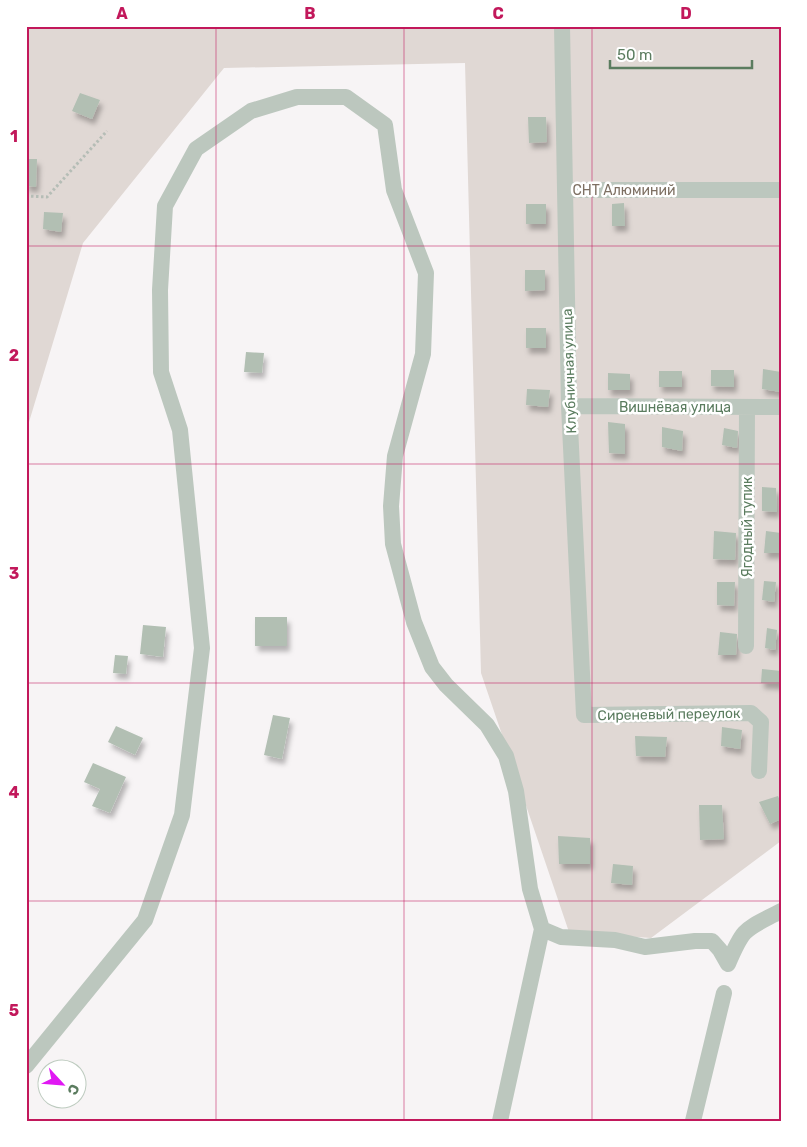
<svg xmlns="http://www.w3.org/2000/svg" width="807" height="1147" viewBox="0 0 807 1147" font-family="Rubik,sans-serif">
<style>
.green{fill:#e0d8d4}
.building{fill:#b2bfb3;filter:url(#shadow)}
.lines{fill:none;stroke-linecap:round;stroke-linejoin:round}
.path{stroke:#b5bdb6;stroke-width:3;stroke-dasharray:2.5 2.5;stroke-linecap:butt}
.street{stroke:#bcc7be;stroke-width:16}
.grid{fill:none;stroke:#c2185b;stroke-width:1;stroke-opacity:0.55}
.labels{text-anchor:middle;stroke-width:5;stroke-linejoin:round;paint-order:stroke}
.park-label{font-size:14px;fill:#7e7063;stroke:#fff}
.street-label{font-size:14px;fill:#5b7c5f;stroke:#fff}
.neatline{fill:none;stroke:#c2185b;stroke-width:2}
.grid-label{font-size:16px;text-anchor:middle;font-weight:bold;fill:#c2185b}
</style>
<defs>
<filter id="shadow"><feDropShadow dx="3" dy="5.5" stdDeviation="2.5" flood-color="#0004"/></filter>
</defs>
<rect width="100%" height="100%" fill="#f7f4f5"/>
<path class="green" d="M 26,26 L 781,26 L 781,841 L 651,938 L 569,932 L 481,673 L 465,63 L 224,68 L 83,243 L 26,432 Z"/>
<path class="building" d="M 80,93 L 100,100 L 92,119 L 72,111 Z
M 528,117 L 546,117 L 547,142 L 529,143 Z
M 26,159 L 37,159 L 36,187 L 26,186 Z
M 624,203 L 625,226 L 612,226 L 612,204 Z
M 526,204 L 546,204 L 546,224 L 526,224 Z
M 44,212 L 63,213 L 61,232 L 43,229 Z
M 525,270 L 545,270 L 545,290 L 525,291 Z
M 526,328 L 546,328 L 546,348 L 526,348 Z
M 246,352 L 264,353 L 262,373 L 244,372 Z
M 763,369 L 781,372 L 781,392 L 762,389 Z
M 711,370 L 734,370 L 734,387 L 711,386 Z
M 659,371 L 682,371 L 682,387 L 659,387 Z
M 608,373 L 630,374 L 630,390 L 608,390 Z
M 527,389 L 550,390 L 548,407 L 526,405 Z
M 608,422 L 625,424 L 625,454 L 609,453 Z
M 662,427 L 683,431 L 682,451 L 662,447 Z
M 724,428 L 738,431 L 737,448 L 722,445 Z
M 762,487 L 776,488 L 777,512 L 762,511 Z
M 714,531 L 736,533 L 735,560 L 713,559 Z
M 766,531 L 781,533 L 779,553 L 764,553 Z
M 764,581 L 776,582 L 774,602 L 762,600 Z
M 717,582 L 735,582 L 734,606 L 717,605 Z
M 255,617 L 287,617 L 287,646 L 255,646 Z
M 143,625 L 166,627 L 163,657 L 140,654 Z
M 767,628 L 777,630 L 775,650 L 765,648 Z
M 720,632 L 737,634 L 736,655 L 718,655 Z
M 115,655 L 128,656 L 126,674 L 113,673 Z
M 762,669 L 781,671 L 779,684 L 761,683 Z
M 273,715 L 290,718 L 282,759 L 264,755 Z
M 116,726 L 143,738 L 135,755 L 108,742 Z
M 722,727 L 742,730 L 740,749 L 721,746 Z
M 635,736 L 667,737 L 665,757 L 636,756 Z
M 93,763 L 126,777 L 110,813 L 92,806 L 100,789 L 84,782 Z
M 778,796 L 781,803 L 781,819 L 770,824 L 759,802 Z
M 699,805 L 722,805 L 724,839 L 700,840 Z
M 558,836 L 590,838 L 590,864 L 559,864 Z
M 613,864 L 633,866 L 632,885 L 611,883 Z"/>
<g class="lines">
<path class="path" d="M 26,196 L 47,197 L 107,131"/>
<path class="street" d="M 562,26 L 569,406 L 584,715 L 751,713 L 761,722 L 759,771
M 565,190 L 781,190
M 569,406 L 781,407
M 746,646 L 747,407
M 542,929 L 561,937 L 615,940 L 645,947 L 695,941 L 712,941 L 720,950 L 728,964 C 744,926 745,930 781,911
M 26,1066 L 145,920 L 182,815 L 202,648 L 180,430 L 161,372 L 160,290 L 165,206 L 196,149 L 251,111 L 297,97 L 346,97 L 385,125 L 394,190 L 426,273 L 423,354 L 395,456 L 391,506 L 393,544 L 414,622 L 432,667 L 446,685 L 487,725 L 506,756 L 516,791 L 530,889 L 542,929 L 500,1121
M 693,1121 L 724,993"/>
</g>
<path class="grid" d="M 216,26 L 216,1121M 404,26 L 404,1121M 592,26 L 592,1121M 26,246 L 781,246M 26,464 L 781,464M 26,683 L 781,683M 26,901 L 781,901"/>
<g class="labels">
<g class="park-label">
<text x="624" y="195">СНТ Алюминий</text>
</g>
<g class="street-label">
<text transform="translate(569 371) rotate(-92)" y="5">Клубничная улица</text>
<text x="675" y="412">Вишнёвая улица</text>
<text transform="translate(747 527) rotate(-90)" y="5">Ягодный тупик</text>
<text transform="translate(669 714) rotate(-1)" y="5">Сиреневый переулок</text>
</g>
</g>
<rect width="807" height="1147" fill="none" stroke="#ffffff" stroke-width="55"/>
<g transform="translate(62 1084) rotate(116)"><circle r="24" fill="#ffffff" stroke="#bdcbbf"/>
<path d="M0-4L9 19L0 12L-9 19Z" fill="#e018f3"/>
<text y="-8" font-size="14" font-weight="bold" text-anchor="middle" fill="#5b7c5f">С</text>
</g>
<path d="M610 60v8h142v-8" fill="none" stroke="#5b7c5f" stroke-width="2.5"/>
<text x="617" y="60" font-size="15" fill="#5b7c5f" stroke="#ffffff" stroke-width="4" paint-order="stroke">50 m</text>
<rect x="28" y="28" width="752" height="1092" class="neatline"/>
<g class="grid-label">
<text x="122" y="19">A</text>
<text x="310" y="19">B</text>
<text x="498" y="19">C</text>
<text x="686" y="19">D</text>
<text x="14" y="142">1</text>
<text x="14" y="361">2</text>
<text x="14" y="579">3</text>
<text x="14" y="798">4</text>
<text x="14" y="1016">5</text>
</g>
</svg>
